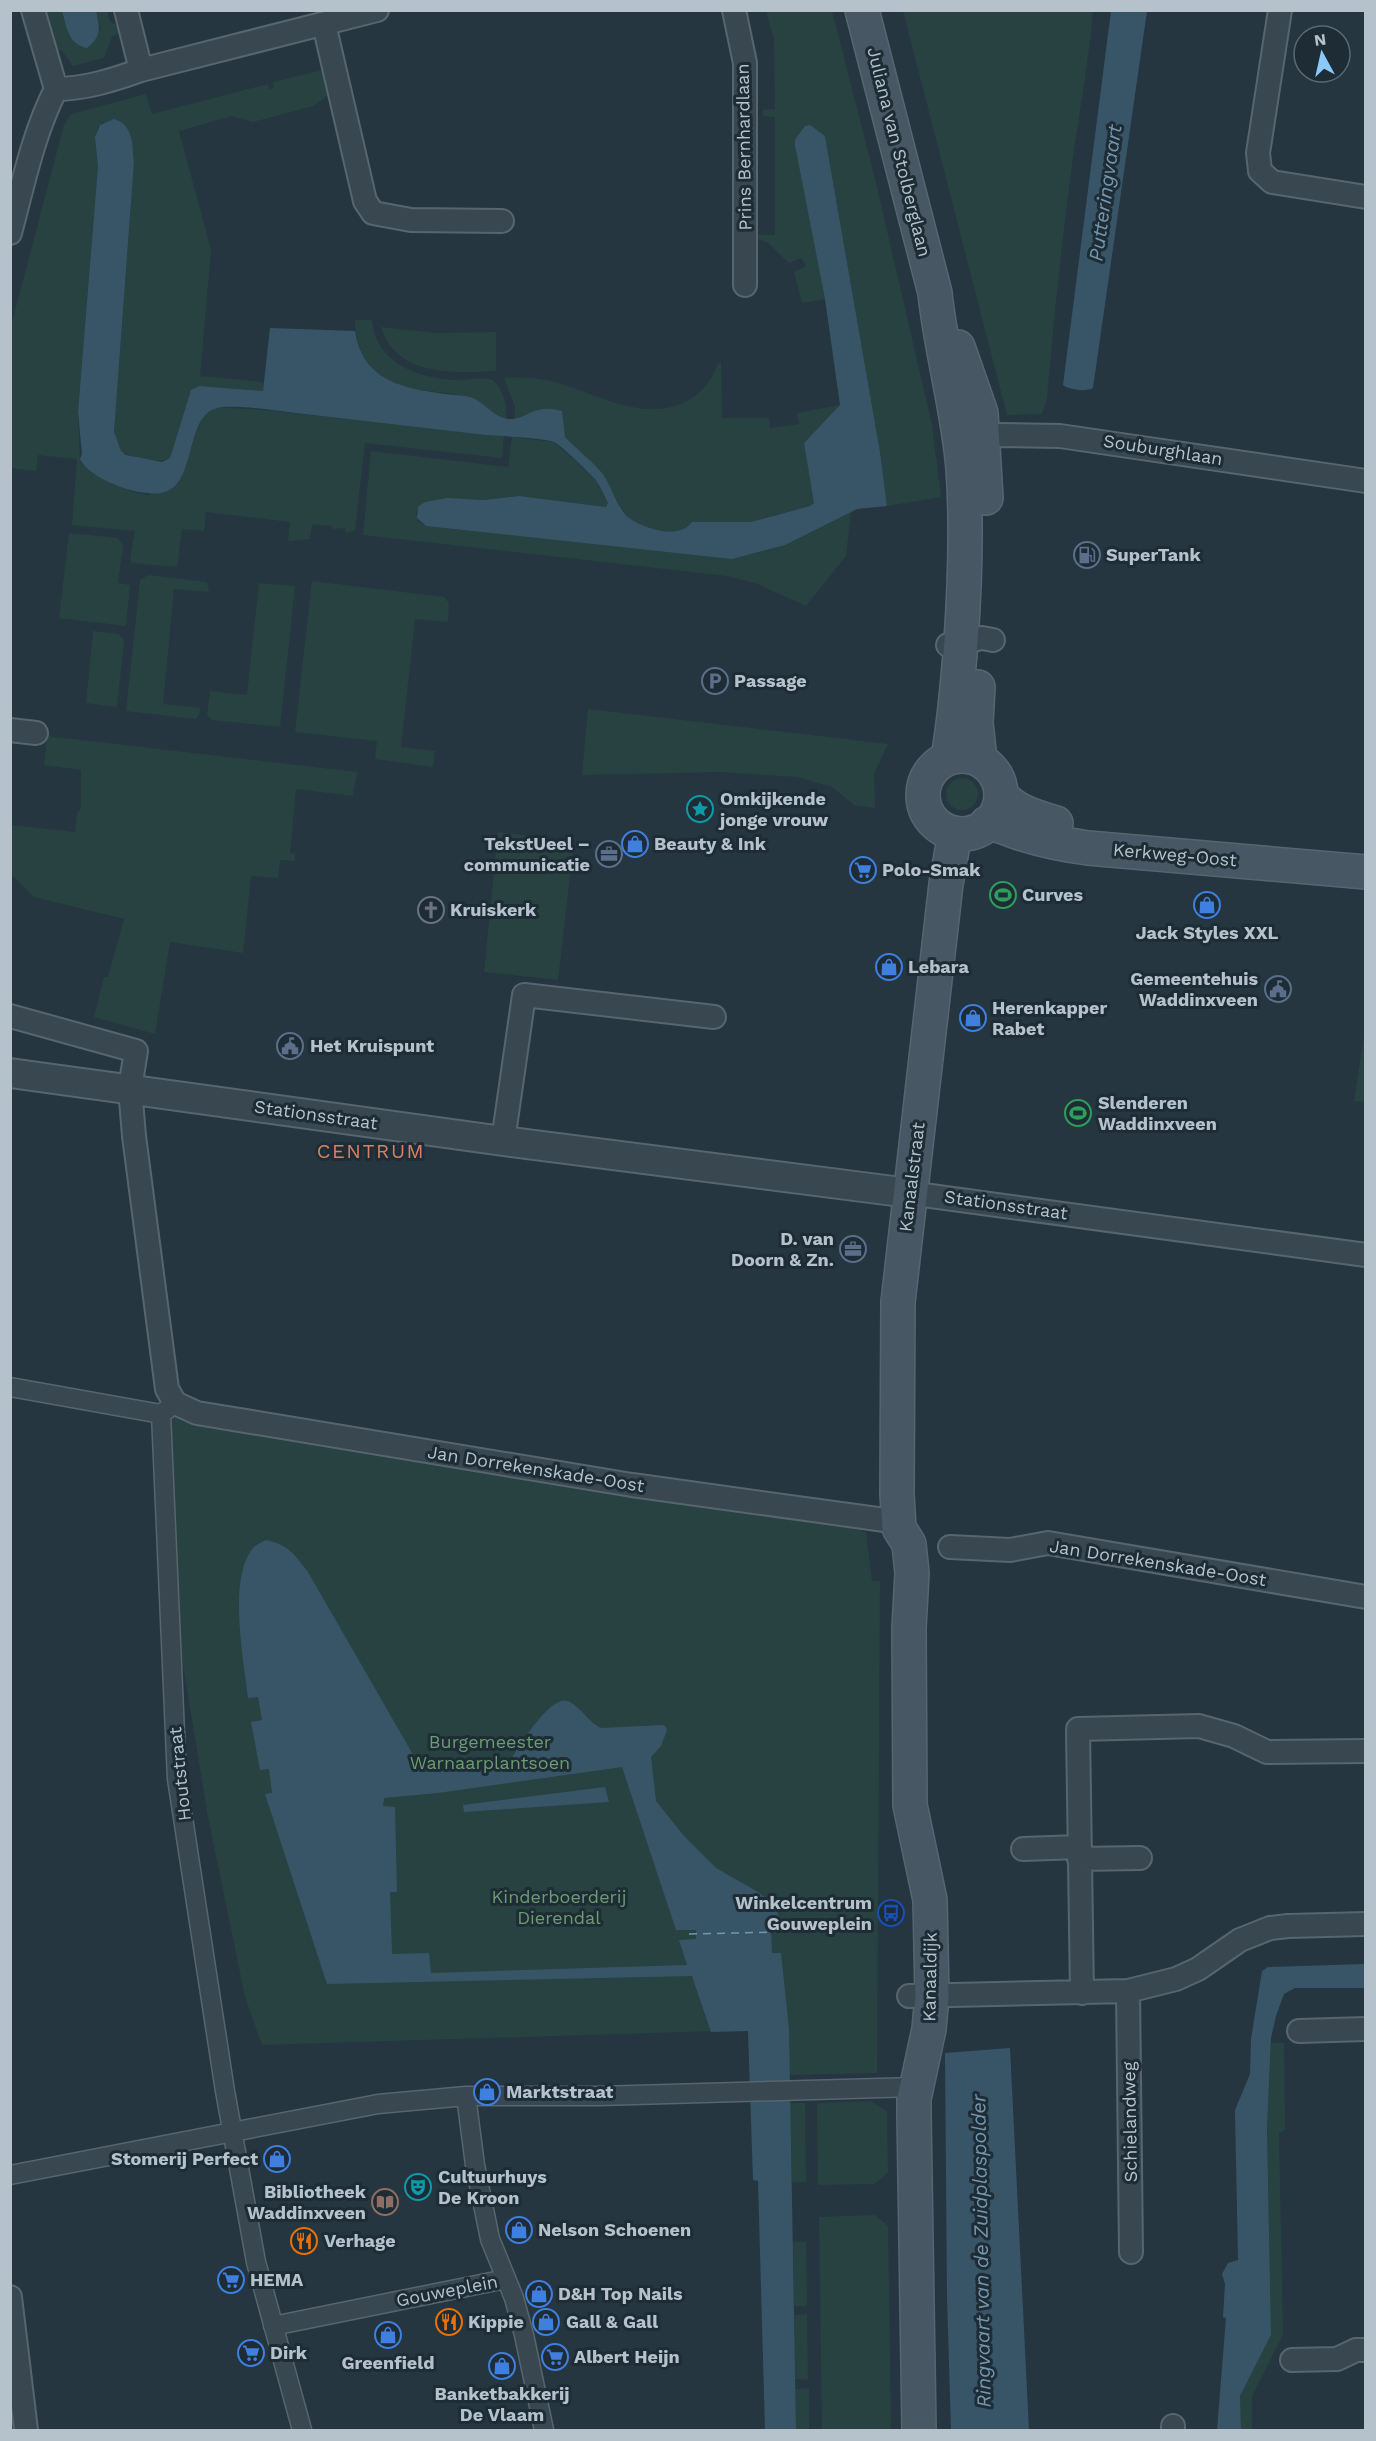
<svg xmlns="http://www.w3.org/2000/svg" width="1376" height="2441" viewBox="0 0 1376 2441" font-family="'Work Sans',sans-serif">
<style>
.green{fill:#274240}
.water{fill:#385568;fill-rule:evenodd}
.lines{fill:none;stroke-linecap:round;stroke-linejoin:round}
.ferry{stroke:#7597ae;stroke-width:1.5;stroke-dasharray:8 6;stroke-linecap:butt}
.pedestrian-casing{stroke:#57656e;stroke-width:21}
.minor-casing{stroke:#57656e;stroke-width:26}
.tertiary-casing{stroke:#57656e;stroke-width:32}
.secondary-casing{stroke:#57656e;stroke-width:36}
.pedestrian{stroke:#394751;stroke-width:18}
.minor{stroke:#394751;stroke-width:22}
.tertiary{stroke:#394751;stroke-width:28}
.secondary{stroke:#475764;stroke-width:33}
.labels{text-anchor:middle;stroke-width:6;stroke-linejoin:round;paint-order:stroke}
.street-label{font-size:18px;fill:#b6c2cb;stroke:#1e2c36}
.poi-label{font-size:18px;font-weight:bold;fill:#b6c2cb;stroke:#1e2c36;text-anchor:start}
.park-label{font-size:18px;fill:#6c9c6f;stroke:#1e2c36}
.water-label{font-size:20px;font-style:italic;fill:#7597ae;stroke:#1e2c36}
.neighbourhood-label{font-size:20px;letter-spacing:1.5px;fill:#d88264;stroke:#1e2c36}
</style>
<rect width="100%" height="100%" fill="#253641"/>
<path class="green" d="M 40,11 L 62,11 L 69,37 L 101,30 L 96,11 L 107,11 L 110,22 L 121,26 L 123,33 L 112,36 L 104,58 L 73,66 L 61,50 L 51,53 Z
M 766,11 L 832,11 L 875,179 L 932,425 L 941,497 L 887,506 L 880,452 L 825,136 L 795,140 L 825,299 L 802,303 L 794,272 L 806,266 L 801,258 L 789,263 L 768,243 L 755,238 L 754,235 L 775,235 L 775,117 L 763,116 L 763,110 L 775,109 L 774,40 Z
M 903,11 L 1093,11 C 1088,70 1076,129 1069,188 C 1060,258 1053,328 1047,398 L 1042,414 L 1007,415 Z
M 323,70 L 329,92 L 325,98 L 313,106 L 253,122 L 232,116 L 179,131 L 211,250 L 200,376 L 263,382 L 263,391 L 199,386 L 191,390 L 170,458 C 163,464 127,458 120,450 C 116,446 115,438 114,432 L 134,162 L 132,146 L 103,122 L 97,129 L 98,166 L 78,412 L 80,460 L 84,466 L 130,491 L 149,495 L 197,430 L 204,415 L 216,407 L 265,410 L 504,436 L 502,458 L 365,443 L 355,531 L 346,533 L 345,528 L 332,529 L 332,526 L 312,524 L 310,539 L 288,541 L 290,522 L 206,512 L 204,531 L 182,529 L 177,567 L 132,563 L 130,560 L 135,531 L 72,525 L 77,459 L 38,455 L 36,471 L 11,468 L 11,326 L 64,125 L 70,115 L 75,113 L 146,94 L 152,114 L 268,84 L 269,89 L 274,88 L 273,82 Z
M 355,320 L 372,320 C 376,364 418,378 456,380 C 467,381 482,376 493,380 C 503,389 508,406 506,418 C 492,417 484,401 471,398 C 435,387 389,397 366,360 C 358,347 355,335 355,320 Z
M 381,327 L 437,333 L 496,332 L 496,371 C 453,373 397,377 381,327 Z
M 721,362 L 722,418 L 769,418 L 770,428 L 799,424 L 797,413 L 840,405 L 804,443 L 814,498 L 814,503 L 810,506 L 751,522 L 693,522 C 680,541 639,529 626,514 C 616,503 611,486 602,474 C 592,461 577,450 565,438 C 557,429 550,418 543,409 L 514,419 L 515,407 L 504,378 C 523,376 541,378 559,383 C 598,395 644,422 685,402 C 696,397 705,387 712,377 C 715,371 716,365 721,362 Z
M 512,437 L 554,442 L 595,479 L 608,503 L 606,507 L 519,496 L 484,500 L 468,499 L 425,502 L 416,512 L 418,521 L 426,526 L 453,529 L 785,545 L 851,512 L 846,556 L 806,606 L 755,583 L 727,576 L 363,535 L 371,451 L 508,467 Z
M 69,533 L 118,538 L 123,545 L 118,583 L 130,585 L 126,626 L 59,618 Z
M 148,575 L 207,582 L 209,592 L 174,589 L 163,704 L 200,708 L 199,716 L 195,719 L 126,711 L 140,580 Z
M 312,581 L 444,597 L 449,603 L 448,622 L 415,619 L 401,747 L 435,751 L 433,767 L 375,759 L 377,741 L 295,732 Z
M 259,583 L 295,586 L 280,727 L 212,720 L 207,715 L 210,691 L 247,695 Z
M 93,631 L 119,634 L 124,641 L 117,707 L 86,703 Z
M 588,709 L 888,744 L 874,774 L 875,808 L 854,805 L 832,787 L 798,777 L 722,772 L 582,775 Z
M 47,736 L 357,772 L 353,796 L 296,789 L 290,853 L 295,854 L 295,861 L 280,860 L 278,878 L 253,876 L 251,877 L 243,953 L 170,942 L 155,1034 L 94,1017 L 104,977 L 108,977 L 124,919 L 34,897 L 11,874 L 11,825 L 75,832 L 77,813 L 81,808 L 81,770 L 44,765 Z
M946 794a16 16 0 1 1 32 0a16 16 0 1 1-32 0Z
M 498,832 L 574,841 L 558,980 L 484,972 Z
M 1365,1030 L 1365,1102 L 1354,1101 Z
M 173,1417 L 852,1526 L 866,1533 L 872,1581 L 880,1581 L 877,2073 L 790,2075 L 790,2072 L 748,2030 L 262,2045 L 245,1997 L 208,1817 L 177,1628 L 170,1434 Z
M 1271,2043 L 1284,2043 L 1285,2130 L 1279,2133 L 1283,2335 L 1252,2396 L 1252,2430 L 1241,2430 L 1240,2396 L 1271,2335 L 1267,2128 Z
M 871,2101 L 887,2111 L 888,2173 L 874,2184 L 818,2185 L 817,2103 Z
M 790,2103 L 805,2103 L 806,2182 L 792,2182 Z
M 875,2215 L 888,2226 L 891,2430 L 822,2430 L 819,2217 Z
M 793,2242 L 806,2242 L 807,2306 L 794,2306 Z
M 807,2314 L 808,2380 L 795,2379 L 794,2315 Z
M 809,2388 L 809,2430 L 796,2430 L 795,2389 Z"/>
<path class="water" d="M 62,11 L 96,11 C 100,28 102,36 87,48 C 67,43 67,28 62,11 Z
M 1111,11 L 1147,11 L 1093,388 C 1086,392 1070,390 1063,385 Z
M 114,119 C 134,125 132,145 134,162 L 114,432 L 121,451 L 126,455 L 162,462 L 170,458 L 191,390 L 199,386 L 263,391 L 270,328 L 355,331 C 363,381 402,388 445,394 C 453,395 465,395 473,398 C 487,404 495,420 513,419 C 523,418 533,409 544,409 C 549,408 556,410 562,411 L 565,437 C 576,449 591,460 602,473 C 611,485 615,502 625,514 C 638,528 680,541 692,522 L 751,522 L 810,506 L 814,503 L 804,443 L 840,405 L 825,299 L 795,145 L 795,140 L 805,126 L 810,125 L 825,136 L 880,452 L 887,506 L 857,509 L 785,545 L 732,559 L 426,526 L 417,518 L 418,507 L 425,502 L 447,498 L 484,500 L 519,496 L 606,507 L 608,503 C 604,495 600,486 595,479 C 589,473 561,445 554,442 C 545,438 499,436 486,435 C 423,428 359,420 296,413 C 280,411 226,403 214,409 C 184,421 197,487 161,493 C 139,497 89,479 80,459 L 82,454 L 78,412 L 98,166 L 95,137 L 100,125 Z
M 266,1540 C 289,1545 294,1554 308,1572 L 423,1772 L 506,1768 C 514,1754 549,1694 568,1701 C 581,1707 588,1722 601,1728 L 664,1725 L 667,1730 L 661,1746 L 651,1757 L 656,1801 L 684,1836 L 716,1868 L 758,1892 L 775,1906 L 783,1928 L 771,1929 L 772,1953 L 781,1953 L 789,2029 L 796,2430 L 765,2430 L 758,2181 L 753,2180 L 748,2031 L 711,2032 L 692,1976 L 327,1984 L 265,1794 L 272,1793 L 269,1769 L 260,1770 L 251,1722 L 262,1720 L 258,1697 L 248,1698 C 244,1661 227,1576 254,1547 C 257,1544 262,1542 266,1540 ZM 622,1767 L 676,1930 L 696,1930 L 696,1939 L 679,1940 L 687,1965 L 431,1973 L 429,1953 L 392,1954 L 390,1892 L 397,1892 L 395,1807 L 383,1806 L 384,1798 L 438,1793 Z
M 605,1787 L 609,1802 L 464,1812 L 463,1805 Z
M 1365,1964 L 1365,1988 L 1295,1988 L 1284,1994 L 1276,2016 L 1271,2038 L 1267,2128 L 1271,2335 L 1240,2396 L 1241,2430 L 1217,2430 L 1226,2318 L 1223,2317 L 1225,2284 L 1222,2274 L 1228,2263 L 1238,2260 L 1235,2110 L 1250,2074 L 1251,2039 L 1262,1971 L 1268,1967 Z
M 1010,2048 L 1029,2430 L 951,2430 L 947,2297 L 945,2053 Z"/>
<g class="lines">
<path class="ferry" d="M 689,1934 L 779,1932"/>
<defs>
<path id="pedestrian" d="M 10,1387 L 161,1414 L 169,1408
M 161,1414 L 177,1779 L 225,2091 L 256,2262 L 302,2430
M 466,2096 L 475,2165 L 490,2239 L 514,2298 L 524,2335 L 544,2430
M 10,2175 L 378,2104 L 466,2096 L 599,2096 L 916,2087
M 273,2326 L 506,2279"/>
<path id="minor" d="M 126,10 L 141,70
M 734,10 L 745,63 L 745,285
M 1280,10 L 1258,153 L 1260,171 L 1272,182 L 1366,197
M 324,24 L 365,201 L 373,213 L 411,220 L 502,221
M 56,89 C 85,89 113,80 141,70 L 377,10
M 10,233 C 23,185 33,134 56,89 L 33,10
M 969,438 L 996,435 L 1060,436 L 1366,481
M 948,645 L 982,638 L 993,640
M 10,730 L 36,733
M 10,1016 L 136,1051 L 130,1088 L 134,1136 L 167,1389 L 175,1403 L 197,1413 L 632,1485 L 899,1522
M 503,1141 L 524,995 L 714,1017
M 909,1193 L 1366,1255
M 950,1547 L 1010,1550 L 1048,1543 L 1366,1597
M 1023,1849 L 1079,1847
M 1079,1859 L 1140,1858
M 1128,1991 L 1131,2252
M 1082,1993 L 1078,1729 L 1199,1726 L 1234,1736 L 1267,1752 L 1366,1751
M 909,1996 L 1128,1991 L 1176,1979 L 1198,1969 L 1240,1940 L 1270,1928 L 1288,1926 L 1366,1924
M 1299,2031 L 1366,2029
M 10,2297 L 26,2430
M 1292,2360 L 1337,2359 L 1356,2350 L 1366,2350
M 1173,2426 L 1173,2430"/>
<path id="tertiary" d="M 10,1073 L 503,1141 L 909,1193"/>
<path id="secondary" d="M 862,10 L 935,293 C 941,351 958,409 963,468 C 967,526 965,583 961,641 C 958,680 955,719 948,758
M 958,347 L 981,413 L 986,498
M 978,687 L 976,723 L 980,760
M923 795a39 39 0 1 1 78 0a39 39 0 1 1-78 0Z
M 1001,794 C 1013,811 1036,817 1056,823
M 987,823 C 1000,824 1011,831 1023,834 C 1045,841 1066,845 1088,848 L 1366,872
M 919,2430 L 914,2115 L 914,2099 L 929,2029 L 932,1996 L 930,1900 L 910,1805 L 909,1628 L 912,1573 L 909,1544 L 899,1528 L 897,1494 L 898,1302 L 946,884 L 955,833"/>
</defs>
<use href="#pedestrian" class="pedestrian-casing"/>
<use href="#minor" class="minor-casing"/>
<use href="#tertiary" class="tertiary-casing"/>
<use href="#secondary" class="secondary-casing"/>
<use href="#pedestrian" class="pedestrian"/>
<use href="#minor" class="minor"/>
<use href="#tertiary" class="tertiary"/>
<use href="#secondary" class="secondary"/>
</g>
<defs>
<symbol id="fuel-ring" viewBox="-11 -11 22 22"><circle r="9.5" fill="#1e2c36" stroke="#5c6f8a" stroke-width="1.5"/><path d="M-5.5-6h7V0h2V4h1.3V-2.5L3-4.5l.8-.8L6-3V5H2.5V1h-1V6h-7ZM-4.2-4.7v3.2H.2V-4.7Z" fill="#5c6f8a"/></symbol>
<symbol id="parking-ring" viewBox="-11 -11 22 22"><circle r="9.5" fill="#1e2c36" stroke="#5c6f8a" stroke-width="1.5"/><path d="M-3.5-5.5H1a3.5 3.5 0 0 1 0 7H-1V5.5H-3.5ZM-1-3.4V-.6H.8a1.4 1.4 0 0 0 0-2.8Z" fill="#5c6f8a"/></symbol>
<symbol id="sight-ring" viewBox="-11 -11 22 22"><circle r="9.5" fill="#1e2c36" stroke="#0f9aa8" stroke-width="1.5"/><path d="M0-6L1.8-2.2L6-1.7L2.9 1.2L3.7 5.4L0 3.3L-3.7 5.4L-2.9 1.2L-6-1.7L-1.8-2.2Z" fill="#0f9aa8"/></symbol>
<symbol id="shop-ring" viewBox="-11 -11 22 22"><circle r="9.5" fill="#1e2c36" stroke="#3f7fe0" stroke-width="1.5"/><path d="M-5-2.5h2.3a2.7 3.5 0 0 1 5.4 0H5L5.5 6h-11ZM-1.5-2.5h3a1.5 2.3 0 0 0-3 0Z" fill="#3f7fe0"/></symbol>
<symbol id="office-ring" viewBox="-11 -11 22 22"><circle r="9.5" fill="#1e2c36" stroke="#5c6f8a" stroke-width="1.5"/><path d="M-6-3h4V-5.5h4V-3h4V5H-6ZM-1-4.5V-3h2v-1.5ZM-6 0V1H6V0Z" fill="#5c6f8a"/></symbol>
<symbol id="supermarket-ring" viewBox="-11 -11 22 22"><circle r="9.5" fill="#1e2c36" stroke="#3f7fe0" stroke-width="1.5"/><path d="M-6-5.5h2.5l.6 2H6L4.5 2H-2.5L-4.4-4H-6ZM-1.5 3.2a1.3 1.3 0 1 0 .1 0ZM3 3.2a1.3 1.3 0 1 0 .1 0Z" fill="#3f7fe0"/></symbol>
<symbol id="stadium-ring" viewBox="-11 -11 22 22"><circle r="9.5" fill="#1e2c36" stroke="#2e9e5b" stroke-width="1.5"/><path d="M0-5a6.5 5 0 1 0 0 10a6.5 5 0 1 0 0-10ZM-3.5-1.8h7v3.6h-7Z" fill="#2e9e5b"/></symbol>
<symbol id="church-ring" viewBox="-11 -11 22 22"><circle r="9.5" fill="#1e2c36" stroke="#6b7280" stroke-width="1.5"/><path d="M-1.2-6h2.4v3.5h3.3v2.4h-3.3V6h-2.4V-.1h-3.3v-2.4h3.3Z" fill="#6b7280"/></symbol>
<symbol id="civic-ring" viewBox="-11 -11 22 22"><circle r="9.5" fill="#1e2c36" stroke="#5c6f8a" stroke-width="1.5"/><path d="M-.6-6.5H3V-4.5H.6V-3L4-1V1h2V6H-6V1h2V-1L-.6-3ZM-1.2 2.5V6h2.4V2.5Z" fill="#5c6f8a"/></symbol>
<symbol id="bus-ring" viewBox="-11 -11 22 22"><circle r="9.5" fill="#1e2c36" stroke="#1a4fb4" stroke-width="1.5"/><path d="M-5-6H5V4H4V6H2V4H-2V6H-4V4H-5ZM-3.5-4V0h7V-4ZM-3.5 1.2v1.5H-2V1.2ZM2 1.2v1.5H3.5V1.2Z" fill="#1a4fb4"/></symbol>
<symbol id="theatre-ring" viewBox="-11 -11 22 22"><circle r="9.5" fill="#1e2c36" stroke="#0f9aa8" stroke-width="1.5"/><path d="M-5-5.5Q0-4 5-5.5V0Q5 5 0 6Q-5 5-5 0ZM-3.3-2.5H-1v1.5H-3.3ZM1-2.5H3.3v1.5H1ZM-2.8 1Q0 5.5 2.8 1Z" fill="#0f9aa8"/></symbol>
<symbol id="library-ring" viewBox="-11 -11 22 22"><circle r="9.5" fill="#1e2c36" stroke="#8d6e63" stroke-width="1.5"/><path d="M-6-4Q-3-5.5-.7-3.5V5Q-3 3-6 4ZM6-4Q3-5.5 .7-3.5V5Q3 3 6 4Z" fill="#8d6e63"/></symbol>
<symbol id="restaurant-ring" viewBox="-11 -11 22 22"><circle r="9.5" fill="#1e2c36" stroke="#e8710a" stroke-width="1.5"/><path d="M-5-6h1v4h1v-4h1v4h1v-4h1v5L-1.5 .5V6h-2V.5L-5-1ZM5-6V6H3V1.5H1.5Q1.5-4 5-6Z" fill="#e8710a"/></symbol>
</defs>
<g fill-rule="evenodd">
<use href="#fuel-ring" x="1072" y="540" width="30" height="30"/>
<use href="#parking-ring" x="700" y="666" width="30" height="30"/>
<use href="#sight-ring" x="685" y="794" width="30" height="30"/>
<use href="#shop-ring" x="620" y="829" width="30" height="30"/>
<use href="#office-ring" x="594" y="839" width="30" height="30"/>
<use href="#supermarket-ring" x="848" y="855" width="30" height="30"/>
<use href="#stadium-ring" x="988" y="880" width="30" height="30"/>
<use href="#shop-ring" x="1192" y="890" width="30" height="30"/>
<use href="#church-ring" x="416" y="895" width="30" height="30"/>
<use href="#shop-ring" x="874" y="952" width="30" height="30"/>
<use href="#civic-ring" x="1263" y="974" width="30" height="30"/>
<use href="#shop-ring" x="958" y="1003" width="30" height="30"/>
<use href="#civic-ring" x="275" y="1031" width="30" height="30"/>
<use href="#stadium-ring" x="1063" y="1098" width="30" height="30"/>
<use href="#office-ring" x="838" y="1234" width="30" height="30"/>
<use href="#bus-ring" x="876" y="1898" width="30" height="30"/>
<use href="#shop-ring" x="472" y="2077" width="30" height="30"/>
<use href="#shop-ring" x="262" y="2144" width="30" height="30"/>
<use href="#theatre-ring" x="403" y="2172" width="30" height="30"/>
<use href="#library-ring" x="370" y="2187" width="30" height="30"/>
<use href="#shop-ring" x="504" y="2215" width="30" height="30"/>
<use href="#restaurant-ring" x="289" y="2226" width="30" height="30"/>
<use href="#supermarket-ring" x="216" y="2265" width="30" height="30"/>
<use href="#shop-ring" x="524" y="2279" width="30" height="30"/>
<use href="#restaurant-ring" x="434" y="2307" width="30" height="30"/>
<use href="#shop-ring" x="531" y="2307" width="30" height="30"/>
<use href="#shop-ring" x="373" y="2320" width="30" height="30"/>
<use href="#supermarket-ring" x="236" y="2338" width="30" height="30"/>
<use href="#supermarket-ring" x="540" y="2342" width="30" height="30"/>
<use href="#shop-ring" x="487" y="2351" width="30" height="30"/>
</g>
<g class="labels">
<g class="street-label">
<text transform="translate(744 147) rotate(-91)" y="6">Prins Bernhardlaan</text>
<text transform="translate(899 152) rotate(76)" y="6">Juliana van Stolberglaan</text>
<text transform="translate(1163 450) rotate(9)" y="6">Souburghlaan</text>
<text transform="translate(1175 855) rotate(5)" y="6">Kerkweg-Oost</text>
<text transform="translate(316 1115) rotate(8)" y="6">Stationsstraat</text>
<text transform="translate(912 1177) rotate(-83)" y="6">Kanaalstraat</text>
<text transform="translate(1006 1205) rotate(8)" y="6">Stationsstraat</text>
<text transform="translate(536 1469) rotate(9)" y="6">Jan Dorrekenskade-Oost</text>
<text transform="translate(1158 1563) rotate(9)" y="6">Jan Dorrekenskade-Oost</text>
<text transform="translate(180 1774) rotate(-96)" y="6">Houtstraat</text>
<text transform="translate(930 1977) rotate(-89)" y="6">Kanaaldijk</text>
<text transform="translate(1130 2122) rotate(-91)" y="6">Schielandweg</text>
<text transform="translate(447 2291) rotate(-11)" y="6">Gouweplein</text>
</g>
<g class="poi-label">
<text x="1106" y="561">SuperTank</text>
<text x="734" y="687">Passage</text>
<text x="720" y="805">Omkijkende<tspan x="720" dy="21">jonge vrouw</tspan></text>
<text x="590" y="850" text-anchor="end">TekstUeel –<tspan x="590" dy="21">communicatie</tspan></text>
<text x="654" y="850">Beauty &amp; Ink</text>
<text x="882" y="876">Polo-Smak</text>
<text x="1022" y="901">Curves</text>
<text x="450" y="916">Kruiskerk</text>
<text x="1207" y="939" text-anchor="middle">Jack Styles XXL</text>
<text x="908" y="973">Lebara</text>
<text x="1258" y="985" text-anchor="end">Gemeentehuis<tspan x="1258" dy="21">Waddinxveen</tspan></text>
<text x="992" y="1014">Herenkapper<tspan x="992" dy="21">Rabet</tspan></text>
<text x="310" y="1052">Het Kruispunt</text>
<text x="1098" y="1109">Slenderen<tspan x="1098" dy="21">Waddinxveen</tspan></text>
<text x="834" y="1245" text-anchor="end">D. van<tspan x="834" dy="21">Doorn &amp; Zn.</tspan></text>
<text x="872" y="1909" text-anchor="end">Winkelcentrum<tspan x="872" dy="21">Gouweplein</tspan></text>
<text x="506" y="2098">Marktstraat</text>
<text x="258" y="2165" text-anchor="end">Stomerij Perfect</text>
<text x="438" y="2183">Cultuurhuys<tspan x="438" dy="21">De Kroon</tspan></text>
<text x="366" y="2198" text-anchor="end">Bibliotheek<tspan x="366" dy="21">Waddinxveen</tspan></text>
<text x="538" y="2236">Nelson Schoenen</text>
<text x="324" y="2247">Verhage</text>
<text x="250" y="2286">HEMA</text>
<text x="558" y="2300">D&amp;H Top Nails</text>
<text x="468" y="2328">Kippie</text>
<text x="566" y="2328">Gall &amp; Gall</text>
<text x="270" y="2359">Dirk</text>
<text x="574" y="2363">Albert Heijn</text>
<text x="388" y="2369" text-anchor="middle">Greenfield</text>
<text x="502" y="2400" text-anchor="middle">Banketbakkerij<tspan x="502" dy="21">De Vlaam</tspan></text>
</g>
<g class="park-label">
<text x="490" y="1748">Burgemeester<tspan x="490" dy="21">Warnaarplantsoen</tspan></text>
<text x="559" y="1903">Kinderboerderij<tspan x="559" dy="21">Dierendal</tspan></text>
</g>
<g class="water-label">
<text transform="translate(1105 193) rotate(-82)" y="7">Putteringvaart</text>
<text transform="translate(981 2251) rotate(-91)" y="7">Ringvaart van de Zuidplaspolder</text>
</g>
<g class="neighbourhood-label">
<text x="371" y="1158">CENTRUM</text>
</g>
</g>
<rect width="1376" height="2441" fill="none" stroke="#b6c2cb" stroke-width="24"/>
<g transform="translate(1322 54) rotate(352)"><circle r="28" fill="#1e2c36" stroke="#5b6872" stroke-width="1.5"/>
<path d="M0-4.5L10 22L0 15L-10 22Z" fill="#8bc9fa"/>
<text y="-9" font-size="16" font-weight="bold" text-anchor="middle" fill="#b6c2cb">N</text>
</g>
</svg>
